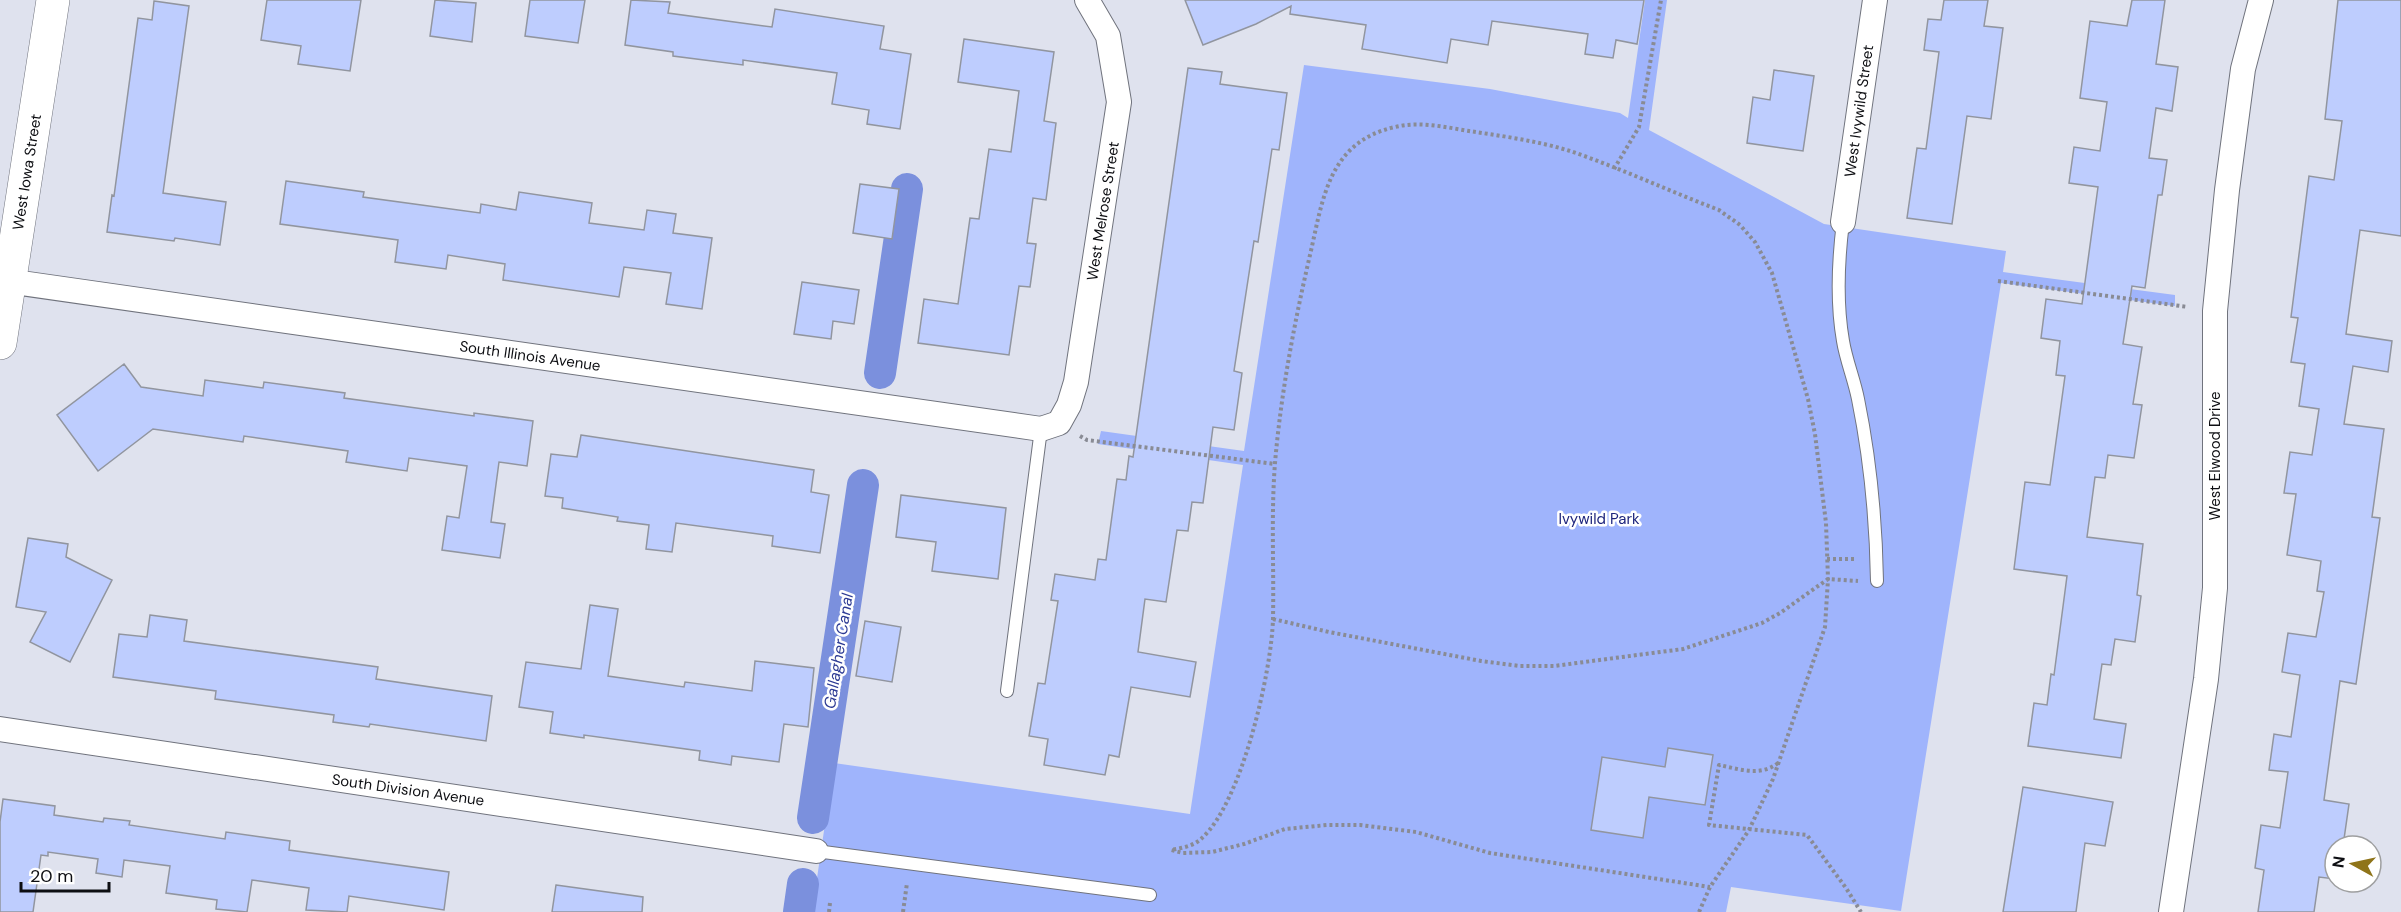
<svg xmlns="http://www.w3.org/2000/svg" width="2401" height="912" viewBox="0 0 2401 912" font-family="'DM Sans',sans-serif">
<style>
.green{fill:#9fb4fc}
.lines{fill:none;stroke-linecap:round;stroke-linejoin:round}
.canal{stroke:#7b90dd;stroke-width:32}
.building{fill:#becdfe;stroke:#91959f;stroke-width:1.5}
.lane-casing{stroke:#70737d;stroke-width:14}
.street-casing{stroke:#70737d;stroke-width:26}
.secondary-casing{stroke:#70737d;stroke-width:34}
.path{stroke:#898b94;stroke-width:4;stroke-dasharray:3 3;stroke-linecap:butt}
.lane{stroke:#fff;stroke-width:12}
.street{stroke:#fff;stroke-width:24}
.secondary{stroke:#fff;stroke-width:33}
.labels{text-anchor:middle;stroke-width:5;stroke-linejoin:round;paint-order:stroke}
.street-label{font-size:15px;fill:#0d0e12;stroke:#fff}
.park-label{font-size:15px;fill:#1d247c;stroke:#fff}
.water-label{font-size:16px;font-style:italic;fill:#2d3b94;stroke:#fff}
</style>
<rect width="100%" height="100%" fill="#dfe2ee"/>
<path class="green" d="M 1645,0 L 1667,0 L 1649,130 L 1824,224 L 2006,251 L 2003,272 L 2175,295 L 2175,306 L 2001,283 L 1901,911 L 1731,887 L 1726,912 L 812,912 L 834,763 L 1190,814 L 1243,465 L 1098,444 L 1101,431 L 1244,451 L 1304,65 L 1490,89 L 1620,113 L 1628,118 Z"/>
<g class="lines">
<path class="canal" d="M 880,373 L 907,189
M 813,818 L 863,485
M 799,912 L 803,884"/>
</g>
<path class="building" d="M 267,0 L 361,0 L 350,71 L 298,64 L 301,46 L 261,40 Z
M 435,0 L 476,3 L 472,42 L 430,36 Z
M 530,0 L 585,0 L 578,43 L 525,36 Z
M 631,0 L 670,2 L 668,13 L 772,27 L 775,9 L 884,26 L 880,49 L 911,54 L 900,129 L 867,124 L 869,110 L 832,104 L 837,73 L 743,60 L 743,65 L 673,56 L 673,52 L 625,45 Z
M 1185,0 L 1644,0 L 1637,44 L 1616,40 L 1613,58 L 1585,54 L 1588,34 L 1492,21 L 1488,45 L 1451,39 L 1447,63 L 1362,49 L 1366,25 L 1290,14 L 1291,6 L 1256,24 L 1203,45 Z
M 1944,0 L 1988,0 L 1984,26 L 2003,28 L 1991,119 L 1967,116 L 1952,224 L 1907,218 L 1917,148 L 1926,149 L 1939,52 L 1924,50 L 1928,19 L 1941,20 Z
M 2132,0 L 2165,0 L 2156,64 L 2178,67 L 2172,111 L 2156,108 L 2149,158 L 2167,160 L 2162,195 L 2158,195 L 2145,288 L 2132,286 L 2123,344 L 2142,347 L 2133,404 L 2142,405 L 2134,458 L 2108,455 L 2105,478 L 2095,477 L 2087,537 L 2143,544 L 2137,595 L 2141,596 L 2135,642 L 2115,639 L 2111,665 L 2102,664 L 2094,719 L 2126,724 L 2121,758 L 2028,746 L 2034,703 L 2047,705 L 2051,674 L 2054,675 L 2067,576 L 2014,569 L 2025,482 L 2050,485 L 2065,376 L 2056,375 L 2060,341 L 2041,338 L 2046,299 L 2082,304 L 2098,187 L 2069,183 L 2074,147 L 2100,151 L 2107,102 L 2080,98 L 2090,21 L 2127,26 Z
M 2338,0 L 2401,0 L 2401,236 L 2360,230 L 2346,334 L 2392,341 L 2388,372 L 2353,366 L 2344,424 L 2384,429 L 2372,517 L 2380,518 L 2356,684 L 2340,681 L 2324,800 L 2349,804 L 2343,846 L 2335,846 L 2335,879 L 2319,877 L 2314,912 L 2258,912 L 2264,870 L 2255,868 L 2261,825 L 2280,828 L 2288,772 L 2269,770 L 2274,734 L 2291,737 L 2300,675 L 2282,672 L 2288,633 L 2316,637 L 2324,592 L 2317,591 L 2321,561 L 2287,555 L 2296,494 L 2284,493 L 2290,452 L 2312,455 L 2319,409 L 2299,406 L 2305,364 L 2291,362 L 2298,318 L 2291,317 L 2309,176 L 2334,180 L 2342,121 L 2325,119 Z
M 154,1 L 189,6 L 163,193 L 226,202 L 220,245 L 175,238 L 174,241 L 107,232 L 112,195 L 114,196 L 138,18 L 152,20 Z
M 964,39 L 1054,52 L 1044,121 L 1056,123 L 1046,200 L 1033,198 L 1027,243 L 1036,244 L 1030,287 L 1019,286 L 1009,355 L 918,343 L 924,299 L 958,304 L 970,218 L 979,219 L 989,149 L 1011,152 L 1019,91 L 958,82 Z
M 1188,68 L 1222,72 L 1220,84 L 1287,93 L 1279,150 L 1272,149 L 1258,242 L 1254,241 L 1234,371 L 1242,373 L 1234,430 L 1213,427 L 1203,503 L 1192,502 L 1188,531 L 1177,530 L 1166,602 L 1145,599 L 1138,652 L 1196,662 L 1190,697 L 1131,687 L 1119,757 L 1109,755 L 1105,775 L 1044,765 L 1048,739 L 1029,736 L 1038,683 L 1045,684 L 1058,601 L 1051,600 L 1055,574 L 1095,580 L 1098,559 L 1106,560 L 1117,479 L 1126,480 L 1129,456 L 1133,457 Z
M 1774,70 L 1814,76 L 1803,151 L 1747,143 L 1753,97 L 1770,100 Z
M 286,181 L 364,192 L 363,197 L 480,213 L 481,204 L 516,210 L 519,192 L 592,203 L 589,223 L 644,230 L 647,210 L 676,214 L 673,233 L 712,238 L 702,309 L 666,304 L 671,273 L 624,267 L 619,297 L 503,280 L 505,264 L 448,255 L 446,269 L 395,262 L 398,240 L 280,224 Z
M 860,184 L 899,189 L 892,239 L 853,233 Z
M 802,282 L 859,290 L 854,324 L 833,321 L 831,339 L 794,334 Z
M 124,364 L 141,387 L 203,396 L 205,380 L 263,388 L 264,382 L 345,393 L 344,398 L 474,416 L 474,413 L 533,421 L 527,466 L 499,462 L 491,522 L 505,524 L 500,558 L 442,550 L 447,516 L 459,518 L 467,466 L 409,458 L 407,471 L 346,462 L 348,451 L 244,436 L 243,442 L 153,429 L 98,471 L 57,415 Z
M 581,435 L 814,470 L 811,492 L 829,495 L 820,553 L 772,546 L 773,536 L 676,523 L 672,552 L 646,549 L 649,525 L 617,521 L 618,517 L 562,508 L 563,498 L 545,496 L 551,454 L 577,457 Z
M 901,495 L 1006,508 L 998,579 L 932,571 L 936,542 L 896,537 Z
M 28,538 L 68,544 L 66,557 L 112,580 L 70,662 L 30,642 L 46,612 L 16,607 Z
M 590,605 L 618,609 L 608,676 L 684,687 L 685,682 L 752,691 L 755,661 L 814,668 L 808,727 L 784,724 L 779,762 L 732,756 L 731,765 L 699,760 L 700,751 L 584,735 L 584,738 L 550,733 L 553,712 L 519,707 L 526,662 L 581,669 Z
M 150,615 L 187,620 L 184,641 L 378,667 L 376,679 L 492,696 L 486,741 L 370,724 L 369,727 L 333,722 L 334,715 L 215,699 L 216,691 L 113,677 L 119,634 L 147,637 Z
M 865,621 L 901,627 L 892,682 L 856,676 Z
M 1668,748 L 1713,755 L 1705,805 L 1649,797 L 1643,838 L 1591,830 L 1602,757 L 1665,767 Z
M 2023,787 L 2113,802 L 2105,846 L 2085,843 L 2076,912 L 2003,912 Z
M 3,799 L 55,806 L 54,815 L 103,822 L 104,818 L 130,821 L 129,825 L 225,839 L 226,832 L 290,841 L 289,850 L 449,872 L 444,910 L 349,896 L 347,912 L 306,910 L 309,888 L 252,880 L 247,912 L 216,909 L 217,900 L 166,893 L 170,866 L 124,860 L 122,877 L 96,873 L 98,859 L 48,852 L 48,856 L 41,855 L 33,912 L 0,912 L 0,822 Z
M 556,885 L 643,897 L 642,912 L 552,912 Z"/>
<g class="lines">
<defs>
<path id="lane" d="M 1843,222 C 1838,262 1836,301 1843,341 C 1846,360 1854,379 1858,399 C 1870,458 1876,521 1877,581
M 1007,691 L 1041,429
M 816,851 L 1150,895"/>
<path id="street" d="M 1843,222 L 1875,0
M 0,280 L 1041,429 L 1059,423 L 1069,405 L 1076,382 L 1119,102 L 1108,36 L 1087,0
M 0,729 L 816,851
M 2171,912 L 2206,679 L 2215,588 L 2215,311 L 2227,190 L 2243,69 L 2261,0"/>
<path id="secondary" d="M 0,343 L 53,0"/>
</defs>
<use href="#lane" class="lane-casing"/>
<use href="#street" class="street-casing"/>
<use href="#secondary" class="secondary-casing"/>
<path class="path" d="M 1614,169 L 1639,127 L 1661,0
M 1998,281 L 2188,307
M 1080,436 L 1087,440 L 1275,464
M 1827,559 L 1857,559
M 1273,619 L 1329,632 L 1481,661 L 1520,666 L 1554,666 L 1683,649 L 1762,623 L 1780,613 L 1828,579 L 1858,581
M 1778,763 C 1760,777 1739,769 1719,765 L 1709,825 L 1807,835 L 1846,888 L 1861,912
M 829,912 L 830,903
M 903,912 L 907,883
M 1699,912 L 1710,887 L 1749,830 L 1773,779 L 1825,627 L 1828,579 L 1826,523 L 1815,434 L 1808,399 L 1772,273 L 1755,242 L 1740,225 L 1719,210 C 1669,191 1620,168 1570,151 C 1538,141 1502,136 1469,131 C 1445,127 1419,121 1395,127 C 1328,142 1323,199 1310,255 C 1294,324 1281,393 1275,463 C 1271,515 1274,566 1273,618 C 1272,670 1242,802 1202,838 C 1194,846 1182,848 1171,850 L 1183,853 L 1212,852 L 1244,844 L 1285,829 L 1327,825 L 1360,825 L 1416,832 L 1490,853 L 1710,887"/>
<use href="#lane" class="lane"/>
<use href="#street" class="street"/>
<use href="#secondary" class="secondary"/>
</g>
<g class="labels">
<g class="street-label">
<text transform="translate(1859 111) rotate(-82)" y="5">West Ivywild Street</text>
<text transform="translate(27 172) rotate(-81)" y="5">West Iowa Street</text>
<text transform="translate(1103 211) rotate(-81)" y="5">West Melrose Street</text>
<text transform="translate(530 356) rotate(8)" y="5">South Illinois Avenue</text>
<text transform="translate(2215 456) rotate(-90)" y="5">West Elwood Drive</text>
<text transform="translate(408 790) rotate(8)" y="5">South Division Avenue</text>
</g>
<g class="park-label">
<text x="1599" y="524">Ivywild Park</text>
</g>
<g class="water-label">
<text transform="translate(838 651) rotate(-81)" y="6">Gallagher Canal</text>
</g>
</g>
<g transform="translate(2353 864) rotate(278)"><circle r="28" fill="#ffffff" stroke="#9e9fa0" stroke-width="1.5"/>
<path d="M0-4.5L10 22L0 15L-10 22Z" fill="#8f7419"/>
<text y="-9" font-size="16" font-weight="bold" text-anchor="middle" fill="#0d0e12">N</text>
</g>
<path d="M21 882v9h88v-9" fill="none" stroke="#0d0e12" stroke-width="3"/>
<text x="30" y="882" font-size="18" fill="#0d0e12" stroke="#ffffff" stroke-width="4.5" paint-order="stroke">20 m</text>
</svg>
